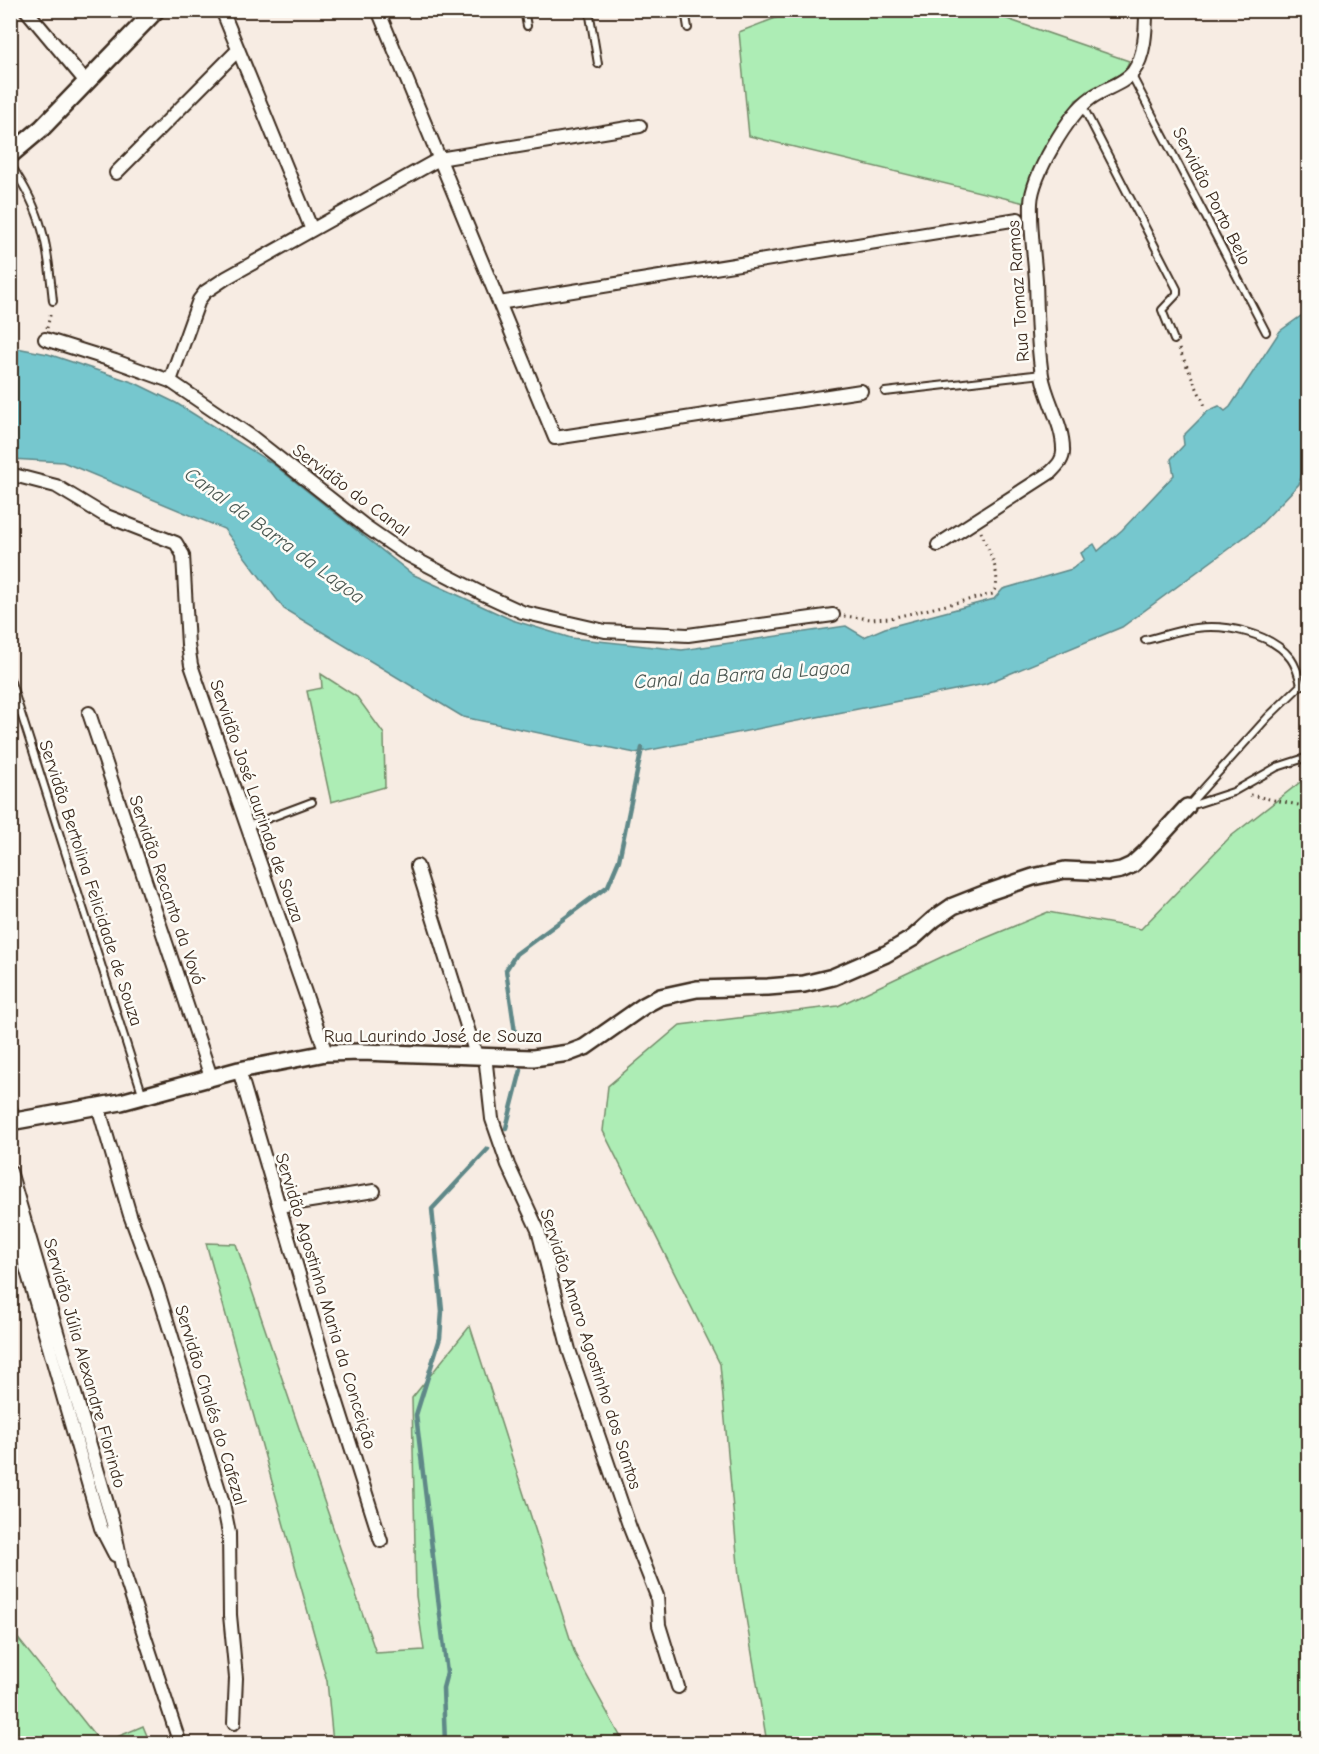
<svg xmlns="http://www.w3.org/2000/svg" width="1319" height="1754" viewBox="0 0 1319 1754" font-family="'Comic Neue',sans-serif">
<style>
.green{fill:#adedb5;stroke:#748c6a;stroke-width:1.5}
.water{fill:#76c7ce;stroke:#5e8888;stroke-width:1.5}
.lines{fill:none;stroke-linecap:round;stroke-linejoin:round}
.stream{stroke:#5e8888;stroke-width:4.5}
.service-casing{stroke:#3b2a1e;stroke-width:10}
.minor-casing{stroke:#3b2a1e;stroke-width:16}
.tertiary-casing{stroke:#3b2a1e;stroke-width:20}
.secondary-casing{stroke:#3b2a1e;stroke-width:21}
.path{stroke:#3b2a1e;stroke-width:3;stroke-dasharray:1.5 4.5;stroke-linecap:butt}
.service{stroke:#fdfcf7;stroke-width:6}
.minor{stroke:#fdfcf7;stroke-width:12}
.tertiary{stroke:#fdfcf7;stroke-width:15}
.secondary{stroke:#fdfcf7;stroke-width:16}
.labels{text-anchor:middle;stroke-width:5;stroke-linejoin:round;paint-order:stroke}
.street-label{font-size:18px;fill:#3b2a1e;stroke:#fdfcf7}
.water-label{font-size:20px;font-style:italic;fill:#4d5953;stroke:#fdfcf7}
</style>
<rect width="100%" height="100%" fill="#f7ece3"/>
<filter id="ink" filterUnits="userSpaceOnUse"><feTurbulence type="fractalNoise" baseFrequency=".0167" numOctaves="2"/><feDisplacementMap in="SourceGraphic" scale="12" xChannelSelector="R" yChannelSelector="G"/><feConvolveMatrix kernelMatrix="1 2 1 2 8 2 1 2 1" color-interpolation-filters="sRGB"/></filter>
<g filter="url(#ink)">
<path class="green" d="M 794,11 L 984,11 L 1129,61 L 1125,71 L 1076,100 L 1042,160 L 1026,193 L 1025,203 L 749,136 L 739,32 Z
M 321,674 L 357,697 L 384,734 L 385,787 L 331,802 L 307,691 L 322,688 Z
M 1308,776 L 1308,1743 L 767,1743 L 739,1576 L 720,1364 L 603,1131 L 608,1086 L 680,1025 L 838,1006 L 952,952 L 1048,912 L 1141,929 L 1230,837 Z
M 206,1243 L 236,1244 L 376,1653 L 424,1650 L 416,1596 L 412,1398 L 470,1326 L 575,1654 L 624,1743 L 333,1743 L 327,1681 Z
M 11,1620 L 16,1636 L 101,1743 L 11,1743 Z
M 143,1726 L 150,1743 L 103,1743 Z"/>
<path class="water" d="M 1308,311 L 1308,451 L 1299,484 L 1258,527 L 1122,627 L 985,684 L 635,753 L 463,717 L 284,609 L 224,529 L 63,462 L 11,459 L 11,347 L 48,354 L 135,383 L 176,403 L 273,464 L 412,574 L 512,620 L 571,638 L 682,650 L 846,626 L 864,637 L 885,628 L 994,599 L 1003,589 L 1072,569 L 1084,559 L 1081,553 L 1094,544 L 1098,551 L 1122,530 L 1174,475 L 1171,459 L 1184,445 L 1183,436 L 1208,411 L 1219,406 L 1225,411 L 1230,407 L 1280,331 Z"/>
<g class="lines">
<path class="stream" d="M 516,1039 L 506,970 L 516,954 L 608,886 L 619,860 L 642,748
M 506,1128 L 521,1070
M 445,1744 L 443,1688 L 447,1673 L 416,1415 L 440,1338 L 442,1311 L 432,1209 L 488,1149"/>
<defs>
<path id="service" d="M 524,10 L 527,26
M 589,10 L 598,64
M 685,10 L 688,28
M 1131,74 L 1266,332
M 1082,105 L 1177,289 L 1177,294 L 1162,310 L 1174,340
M 10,164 C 44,214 47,243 53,301
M 885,392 L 1042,374
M 1145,640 C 1162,636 1179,630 1196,628 C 1225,624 1272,633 1291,659 C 1296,666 1299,676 1301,685
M 10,679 L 143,1096
M 1187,807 L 1268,717 L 1301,685 L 1308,685
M 1187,807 L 1233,792 L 1277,767 L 1308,757
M 248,826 L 312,802"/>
<path id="minor" d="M 26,10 L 87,83
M 222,10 L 312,230
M 378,10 L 555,438 L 861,391
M 116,173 L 238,50
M 499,303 L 1018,219
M 45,339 L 115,361 L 170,381 L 252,437 L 365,526 L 404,553 L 481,593 L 522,612 L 605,631 L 688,635 L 833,615
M 170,381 L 199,300 L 205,292 L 226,278 L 439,159 L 640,126
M 10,474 L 56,486 L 104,515 L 176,543 L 183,555 L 188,645 L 191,665 L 326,1053
M 938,545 L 1051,472 C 1058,465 1064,459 1063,449 C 1063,424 1046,400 1042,375 C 1037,344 1037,311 1036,280 C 1034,254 1030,228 1031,203 C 1032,176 1069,113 1091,98 C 1103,89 1124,84 1133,72 C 1145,56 1146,30 1146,10
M 89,713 L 211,1077
M 417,866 L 476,1055
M 485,1055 L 492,1119 L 508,1165 L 538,1230 L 569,1350 L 630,1528 L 657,1596 L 659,1625 L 678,1687
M 239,1070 L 332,1387 L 381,1541
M 98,1106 L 130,1215 L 157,1288 L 223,1503 L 229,1533 L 230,1615 L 236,1678 L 234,1723
M 10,1108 L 15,1121
M 10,1171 L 114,1527 L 122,1567 L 180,1744
M 279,1206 L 374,1191
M 10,1212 L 101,1528 L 115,1555"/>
<path id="tertiary" d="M 10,1122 L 121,1102 L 239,1070 L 326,1053 L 361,1052 L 533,1058 L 569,1053 L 585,1047 L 645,1005 L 660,997 L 697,989 L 768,987 L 804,984 L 833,977 L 886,954 L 913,938 L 934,919 L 953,906 L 986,893 L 1033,877 L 1065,870 L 1109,872 L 1121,870 L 1132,865 L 1145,853 L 1187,807"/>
<path id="secondary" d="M 10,155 L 42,128 L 156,10"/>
</defs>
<use href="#service" class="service-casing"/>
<use href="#minor" class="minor-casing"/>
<use href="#tertiary" class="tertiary-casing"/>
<use href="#secondary" class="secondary-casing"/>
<path class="path" d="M 47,328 L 51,311
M 1179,349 L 1206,408
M 844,616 L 871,619 L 891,618 L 993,594 C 1004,576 988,550 981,532
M 1250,795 L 1308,807"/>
<use href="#service" class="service"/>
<use href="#minor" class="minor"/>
<use href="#tertiary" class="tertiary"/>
<use href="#secondary" class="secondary"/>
</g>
</g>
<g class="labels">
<g class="street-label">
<text transform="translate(1212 196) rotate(63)" y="6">Servidão Porto Belo</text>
<text transform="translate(1018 291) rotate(-94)" y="6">Rua Tomaz Ramos</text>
<text transform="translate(351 490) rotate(37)" y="6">Servidão do Canal</text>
<text transform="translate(257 801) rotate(71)" y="6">Servidão José Laurindo de Souza</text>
<text transform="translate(91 883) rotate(72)" y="6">Servidão Bertolina Felicidade de Souza</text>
<text transform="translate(167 890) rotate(71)" y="6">Servidão Recanto da Vovó</text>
<text x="433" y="1042">Rua Laurindo José de Souza</text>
<text transform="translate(326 1301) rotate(73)" y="6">Servidão Agostinha Maria da Conceição</text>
<text transform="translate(591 1349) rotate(72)" y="6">Servidão Amaro Agostinho dos Santos</text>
<text transform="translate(85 1363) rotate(74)" y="6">Servidão Júlia Alexandre Florindo</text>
<text transform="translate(211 1405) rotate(73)" y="6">Servidão Chalés do Cafezal</text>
</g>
<g class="water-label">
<text transform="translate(275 535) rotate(36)" y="7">Canal da Barra da Lagoa</text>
<text transform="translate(742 674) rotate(-4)" y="7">Canal da Barra da Lagoa</text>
</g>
</g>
<rect width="1319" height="1754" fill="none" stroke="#fdfcf7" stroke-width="36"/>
<rect x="18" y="18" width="1283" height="1718" fill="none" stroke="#3b2a1e" stroke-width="2" filter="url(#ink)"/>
</svg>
